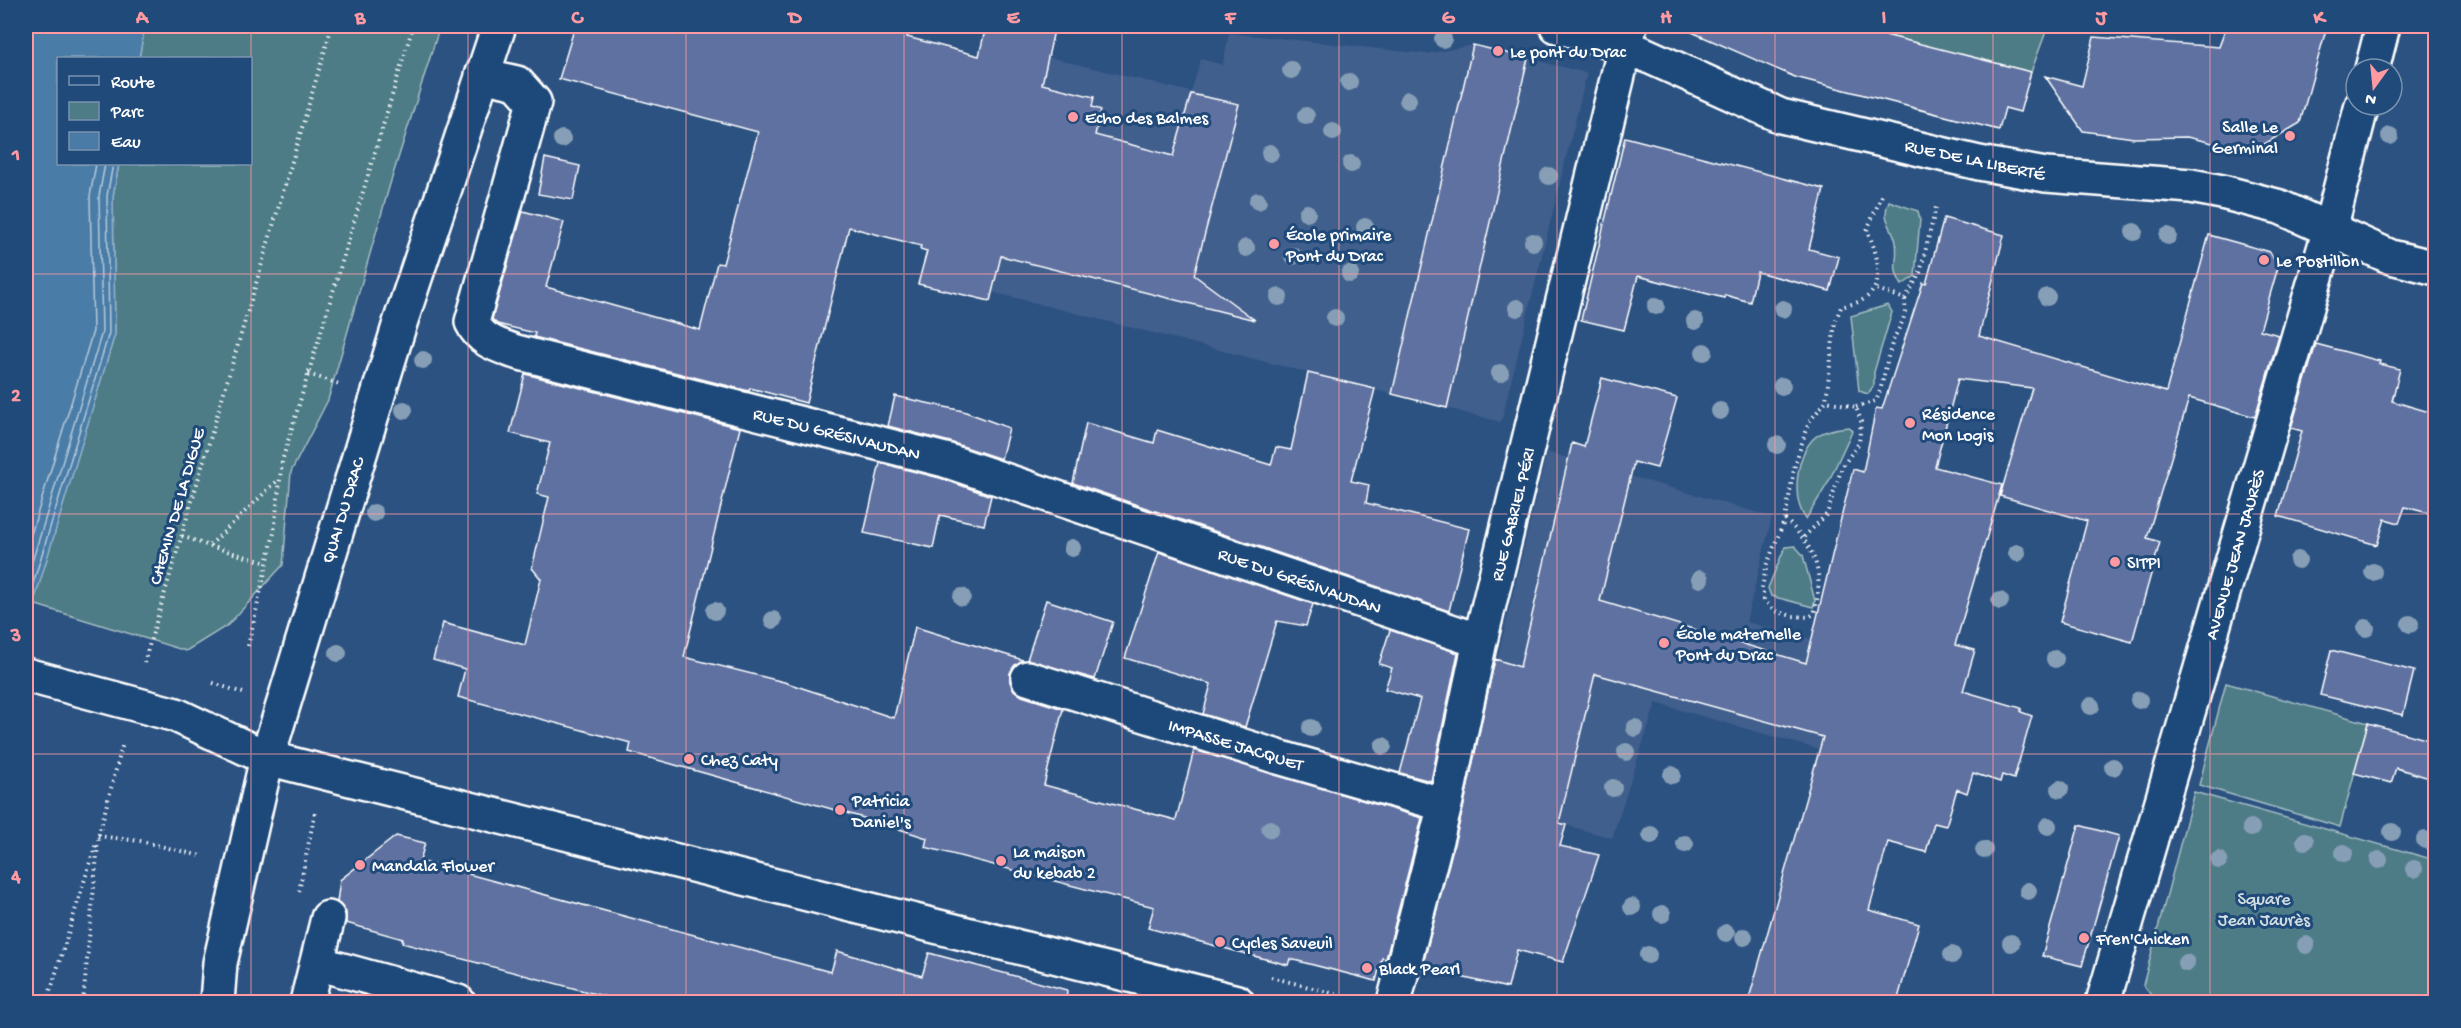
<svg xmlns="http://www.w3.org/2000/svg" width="2461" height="1028" viewBox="0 0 2461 1028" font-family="'Gochi Hand',sans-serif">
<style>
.built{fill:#3f5e8d}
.green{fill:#4d7c87;stroke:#a6bec3;stroke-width:1.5}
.water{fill:#497ba6;stroke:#92b0ca;stroke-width:1.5}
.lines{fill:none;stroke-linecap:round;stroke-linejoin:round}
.shore{stroke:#b6cadb;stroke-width:1.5}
.building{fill:#5f71a1;stroke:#fff;stroke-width:1.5}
.minor-casing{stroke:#fff;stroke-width:38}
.path{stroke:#fff;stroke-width:4;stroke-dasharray:1.5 4.5;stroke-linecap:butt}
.minor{stroke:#1f4a7a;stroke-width:33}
.minor-bridge-casing{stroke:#fff;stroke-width:38;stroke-linecap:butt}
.minor-bridge{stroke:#1f4a7a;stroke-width:33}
.tree{fill:#879fb6}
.grid{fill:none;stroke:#ff9aa2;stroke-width:1.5;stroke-opacity:0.55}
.poi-dot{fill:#ff9aa2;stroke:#1f4a7a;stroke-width:2}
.labels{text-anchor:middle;stroke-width:6;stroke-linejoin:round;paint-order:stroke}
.poi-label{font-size:18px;fill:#fff;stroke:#1f4a7a;text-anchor:start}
.street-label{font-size:18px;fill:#fff;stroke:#1f4a7a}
.park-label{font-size:18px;fill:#d2dee1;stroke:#1f4a7a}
.neatline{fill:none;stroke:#ff9aa2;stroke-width:2}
.grid-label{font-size:20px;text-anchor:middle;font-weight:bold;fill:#ff9aa2}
</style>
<rect width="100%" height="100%" fill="#2c5282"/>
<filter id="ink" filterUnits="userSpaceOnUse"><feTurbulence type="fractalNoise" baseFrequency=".0167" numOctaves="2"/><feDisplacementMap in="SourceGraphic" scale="12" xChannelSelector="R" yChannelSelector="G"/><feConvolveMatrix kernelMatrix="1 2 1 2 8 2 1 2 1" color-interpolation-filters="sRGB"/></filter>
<g filter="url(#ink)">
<path class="built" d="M 1229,33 L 1427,54 L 1473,45 L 1587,73 L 1501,422 L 992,292 L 1048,57 L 1191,92 L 1201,59 L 1223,65 Z
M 1547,452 L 1772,517 L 1746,622 L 1906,663 L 1915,777 L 1656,703 L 1612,838 L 1464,797 Z"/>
<path class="green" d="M 145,26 L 440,26 L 390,184 L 328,400 L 291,472 L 283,565 L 228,625 L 186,651 L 33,604 L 115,334 L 113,196 L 119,164 L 250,164 L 250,58 L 139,58 Z
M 1850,26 L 2048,26 L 2031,72 L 1961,54 L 1945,116 L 1915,109 L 1923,76 L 1908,71 L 1916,43 Z
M 1889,201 L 1918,211 L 1920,219 L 1915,276 L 1902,285 C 1890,265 1899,263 1896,243 C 1894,227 1880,220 1889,201 Z
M 1888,305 L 1892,312 L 1874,372 L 1874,385 L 1868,394 L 1859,391 L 1851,316 Z
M 1849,427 L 1852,431 L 1828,483 L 1806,519 C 1791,499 1796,457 1813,439 C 1822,430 1837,428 1849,427 Z
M 1795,546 L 1803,555 L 1815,601 L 1813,607 L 1771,596 L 1768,588 L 1785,547 Z
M 2226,683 L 2368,723 L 2340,827 L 2199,785 Z
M 2194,792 L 2435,860 L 2436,988 L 2431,1002 L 2157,1002 L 2143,985 Z"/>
<path class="water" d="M 26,26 L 145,26 L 139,58 L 58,58 L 58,164 L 119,164 L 113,196 L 115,334 L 26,628 Z"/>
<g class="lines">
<path class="shore" d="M 26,551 L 93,331 L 90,196 L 96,164
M 26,582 L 102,332 L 99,196 L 105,164
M 26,607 L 109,333 L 107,196 L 113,164"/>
</g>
<path class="building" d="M 575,26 L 910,26 L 907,37 L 979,56 L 986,26 L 1055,26 L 1042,84 L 1094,97 L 1092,107 L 1101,110 L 1095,135 L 1173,156 L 1191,94 L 1239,104 L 1194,275 L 1255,320 L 1001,256 L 990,301 L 918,284 L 927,251 L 920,249 L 921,246 L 849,227 L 806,403 L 750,388 L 749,391 L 534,337 L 535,333 L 497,324 L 492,319 L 523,211 L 564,222 L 546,287 L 700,330 L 717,263 L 723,264 L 758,132 L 559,79 Z
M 1678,26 L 1850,26 L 2031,72 L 2020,112 L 2005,108 L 1999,130 L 1795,77 Z
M 2226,26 L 2327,26 L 2300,123 L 2251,152 L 2187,137 L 2134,138 L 2083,131 L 2045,76 L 2082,86 L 2094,37 L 2219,47 Z
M 1473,45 L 1528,58 L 1447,408 L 1392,394 Z
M 1625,137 L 1824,189 L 1809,249 L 1839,257 L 1830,291 L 1757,272 L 1750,302 L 1725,295 L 1724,298 L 1638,276 L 1624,330 L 1581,320 Z
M 545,158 L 580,166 L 573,200 L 538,194 Z
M 1944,218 L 2004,235 L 1979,336 L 2166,392 L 2209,235 L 2270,252 L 2278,267 L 2260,330 L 2279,335 L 2255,417 L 2189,398 L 2147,538 L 2160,542 L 2132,642 L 2060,622 L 2087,521 L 2000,496 L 2032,388 L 1958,379 L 1935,467 L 2002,485 L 1955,645 L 1975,650 L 1963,691 L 2021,708 L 2021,712 L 2032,716 L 2014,779 L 2002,775 L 2000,782 L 1973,773 L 1967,793 L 1957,789 L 1946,826 L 1934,823 L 1926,852 L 1888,842 L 1869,910 L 1919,924 L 1897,1002 L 1748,1002 L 1823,737 L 1595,674 L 1559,823 L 1566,825 L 1560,846 L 1599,855 L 1563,962 L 1517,950 L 1508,988 L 1422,968 L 1463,809 L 1495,659 L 1520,667 L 1572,443 L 1584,447 L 1602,378 L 1677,398 L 1657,468 L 1634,462 L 1600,601 L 1806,663 L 1853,469 L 1863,472 L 1876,408 L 1882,409 L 1923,283 L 1926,284 Z
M 2316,344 L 2380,361 L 2379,364 L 2400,369 L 2392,401 L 2436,414 L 2436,515 L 2405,507 L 2399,523 L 2385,519 L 2377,545 L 2278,516 L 2302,431 L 2291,428 Z
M 1308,373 L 1375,389 L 1351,481 L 1369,485 L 1366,503 L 1469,529 L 1449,611 L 1073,483 L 1086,423 L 1154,443 L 1157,430 L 1271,465 L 1276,447 L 1291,450 Z
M 525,374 L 740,428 L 684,657 L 784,682 L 894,718 L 915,627 L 1023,660 L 1015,665 L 1010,673 L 1010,681 L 1014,690 L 1022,696 L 1063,709 L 1044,785 L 1176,820 L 1194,750 L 1422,818 L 1386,959 L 1382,958 L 1376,981 L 1290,959 L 1288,965 L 1148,928 L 1154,907 L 925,847 L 927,838 L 871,820 L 629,752 L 631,743 L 458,697 L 465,669 L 433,660 L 443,623 L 525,645 L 541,579 L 532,568 L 549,497 L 537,494 L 550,443 L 510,433 Z
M 895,396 L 963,411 L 1009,428 L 1001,459 L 950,442 L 888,426 Z
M 880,463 L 940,478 L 991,496 L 984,525 L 940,515 L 933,548 L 864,533 Z
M 1159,552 L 1313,604 L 1306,626 L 1277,621 L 1245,727 L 1203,714 L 1211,684 L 1125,658 Z
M 1046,600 L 1113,622 L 1095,679 L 1027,660 Z
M 1390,630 L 1458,653 L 1431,781 L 1400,773 L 1420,699 L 1385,689 L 1392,668 L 1379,664 Z
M 2331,650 L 2414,671 L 2403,715 L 2320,695 Z
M 2368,723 L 2436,742 L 2436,780 L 2396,768 L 2391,783 L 2354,773 Z
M 2079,825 L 2119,836 L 2082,966 L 2042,956 Z
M 396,836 L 425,843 L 420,861 L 831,972 L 837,951 L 922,976 L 929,953 L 1067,990 L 1066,1002 L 626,1002 L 402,943 L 403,939 L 346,923 L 346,912 L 337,902 L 340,880 Z"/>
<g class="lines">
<defs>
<path id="minor" d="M 1557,26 L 1626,46 L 1781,116 L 1979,163 L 2046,175 L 2191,186 L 2222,192 L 2280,207 L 2391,257 L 2436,268
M 2372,69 L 2383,26
M 482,75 L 517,83 L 534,102 L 472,322 C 481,341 497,345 516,352 L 945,460 L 1480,641
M 1028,678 L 1278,757 L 1445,805
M 176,715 L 267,758 L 1237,1002
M 317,963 L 458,1002
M 217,1002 L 220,963 L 267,758 L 400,323 L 499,26
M 307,1002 L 328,918
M 1394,1002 L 1445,805 L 1480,641 L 1630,26
M 2103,1002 L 2330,229 L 2362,105"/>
</defs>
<use href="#minor" class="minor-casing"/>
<path class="path" d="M 1461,26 L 1480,26
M 1905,299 L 1920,273 L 1936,207
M 308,374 L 339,384
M 1856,407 L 1876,401 C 1884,383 1885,365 1891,347 C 1897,326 1907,324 1905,299 L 1874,288
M 1785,519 C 1816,548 1825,572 1814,614 L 1809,617 L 1792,616 L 1775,611 L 1764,600 L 1762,587 L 1767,564 L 1785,519 L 1795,464 L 1809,422 L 1826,401 L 1835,322 L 1841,307 C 1848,305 1858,303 1864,299 C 1888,284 1876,250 1867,230 L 1882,195
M 182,536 L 209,546 L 279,479
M 1804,537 L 1827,514 L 1842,467 L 1859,443 L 1861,421 L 1856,407 L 1826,401
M 210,546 L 267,563
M 248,646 L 274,533 L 282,461 L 413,26
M 144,663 L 332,26
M 213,683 L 243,693
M 98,836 L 140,841 L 201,856
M 299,891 L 315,812
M 1271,977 L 1354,999
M 47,1002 L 96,843
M 83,1002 L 99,834 L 123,743"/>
<use href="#minor" class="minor"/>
<defs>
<path id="minor-bridge" d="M 26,675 L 176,715"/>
</defs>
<use href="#minor-bridge" class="minor-bridge-casing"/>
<use href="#minor-bridge" class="minor-bridge"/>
</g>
<g class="tree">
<circle cx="1443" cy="39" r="9"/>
<circle cx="1291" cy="70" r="9"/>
<circle cx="1349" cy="82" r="9"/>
<circle cx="1408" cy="100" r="9"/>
<circle cx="1306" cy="116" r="9"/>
<circle cx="1333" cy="132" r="9"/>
<circle cx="2390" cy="136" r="9"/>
<circle cx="562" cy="139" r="9"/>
<circle cx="1270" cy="153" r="9"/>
<circle cx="1351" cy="164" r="9"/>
<circle cx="1549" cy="176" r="9"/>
<circle cx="1258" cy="201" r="9"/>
<circle cx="1307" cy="213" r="9"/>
<circle cx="1365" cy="227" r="9"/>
<circle cx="2134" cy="232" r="9"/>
<circle cx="2168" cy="236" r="9"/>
<circle cx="1533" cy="242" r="9"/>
<circle cx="1246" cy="248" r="9"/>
<circle cx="1293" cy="256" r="9"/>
<circle cx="1350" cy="274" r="9"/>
<circle cx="1279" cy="297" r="9"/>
<circle cx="2047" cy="297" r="9"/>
<circle cx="1656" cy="306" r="9"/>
<circle cx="1517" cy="308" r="9"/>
<circle cx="1783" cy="309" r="9"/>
<circle cx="1335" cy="318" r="9"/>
<circle cx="1695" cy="321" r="9"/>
<circle cx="1704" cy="352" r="9"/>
<circle cx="423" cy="360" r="9"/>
<circle cx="1500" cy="373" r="9"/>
<circle cx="1782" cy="386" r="9"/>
<circle cx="404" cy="410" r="9"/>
<circle cx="1720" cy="411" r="9"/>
<circle cx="1777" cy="445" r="9"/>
<circle cx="374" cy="513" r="9"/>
<circle cx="1072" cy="548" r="9"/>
<circle cx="2017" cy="553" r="9"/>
<circle cx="2298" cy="560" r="9"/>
<circle cx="2373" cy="572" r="9"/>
<circle cx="1700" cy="579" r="9"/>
<circle cx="962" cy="597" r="9"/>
<circle cx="2000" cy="601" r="9"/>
<circle cx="715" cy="611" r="9"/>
<circle cx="773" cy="620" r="9"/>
<circle cx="2410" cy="624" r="9"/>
<circle cx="2366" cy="628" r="9"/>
<circle cx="338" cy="653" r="9"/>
<circle cx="2055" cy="659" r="9"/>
<circle cx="2139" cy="700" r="9"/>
<circle cx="2091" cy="706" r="9"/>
<circle cx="1311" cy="728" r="9"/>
<circle cx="1635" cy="728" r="9"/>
<circle cx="1383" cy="746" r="9"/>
<circle cx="1626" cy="752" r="9"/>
<circle cx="2113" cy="767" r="9"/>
<circle cx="1672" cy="775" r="9"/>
<circle cx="1613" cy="788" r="9"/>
<circle cx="2060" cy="789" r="9"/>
<circle cx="2048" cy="826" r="9"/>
<circle cx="2251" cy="828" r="9"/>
<circle cx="1270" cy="829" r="9"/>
<circle cx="2392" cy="832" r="9"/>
<circle cx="1651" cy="835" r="9"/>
<circle cx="2425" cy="840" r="9"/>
<circle cx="2305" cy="841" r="9"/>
<circle cx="1685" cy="844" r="9"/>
<circle cx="1984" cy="850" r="9"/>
<circle cx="2344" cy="853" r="9"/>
<circle cx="2219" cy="860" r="9"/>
<circle cx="2379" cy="860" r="9"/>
<circle cx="2414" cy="869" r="9"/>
<circle cx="2028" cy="891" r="9"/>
<circle cx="1632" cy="907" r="9"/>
<circle cx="1662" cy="914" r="9"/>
<circle cx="1726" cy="933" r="9"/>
<circle cx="1744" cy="937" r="9"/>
<circle cx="2011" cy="943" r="9"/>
<circle cx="2306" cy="945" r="9"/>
<circle cx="1648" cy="955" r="9"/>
<circle cx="1952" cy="955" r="9"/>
<circle cx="2186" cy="963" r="9"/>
</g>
</g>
<path class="grid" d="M 251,26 L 251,1002M 468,26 L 468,1002M 686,26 L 686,1002M 904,26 L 904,1002M 1122,26 L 1122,1002M 1339,26 L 1339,1002M 1557,26 L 1557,1002M 1775,26 L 1775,1002M 1993,26 L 1993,1002M 2210,26 L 2210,1002M 26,274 L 2436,274M 26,514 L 2436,514M 26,754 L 2436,754"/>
<g class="poi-dot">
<circle cx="1498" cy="51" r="6"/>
<circle cx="1073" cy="117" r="6"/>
<circle cx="2290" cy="136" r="6"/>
<circle cx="1274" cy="244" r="6"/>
<circle cx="2264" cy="260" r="6"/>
<circle cx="1910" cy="423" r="6"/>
<circle cx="2115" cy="562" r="6"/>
<circle cx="1664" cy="643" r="6"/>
<circle cx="689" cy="759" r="6"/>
<circle cx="840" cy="810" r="6"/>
<circle cx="1001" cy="861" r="6"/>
<circle cx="360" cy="865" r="6"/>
<circle cx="2084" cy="938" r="6"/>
<circle cx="1220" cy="942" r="6"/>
<circle cx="1367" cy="968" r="6"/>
</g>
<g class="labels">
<g class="poi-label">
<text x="1510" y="57">Le pont du Drac</text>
<text x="1085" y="123">Echo des Balmes</text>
<text x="2278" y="132" text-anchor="end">Salle Le<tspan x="2278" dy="21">Germinal</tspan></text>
<text x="1286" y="240">École primaire<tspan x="1286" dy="21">Pont du Drac</tspan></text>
<text x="2276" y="266">Le Postillon</text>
<text x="1922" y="419">Résidence<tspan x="1922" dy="21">Mon Logis</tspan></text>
<text x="2127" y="568">SITPI</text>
<text x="1676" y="639">École maternelle<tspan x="1676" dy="21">Pont du Drac</tspan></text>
<text x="701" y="765">Chez Caty</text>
<text x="852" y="806">Patricia<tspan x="852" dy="21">Daniel's</tspan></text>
<text x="1013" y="857">La maison<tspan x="1013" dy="21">du kebab 2</tspan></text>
<text x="372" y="871">Mandala Flower</text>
<text x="2096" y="944">Fren'Chicken</text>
<text x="1232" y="948">Cycles Saveuil</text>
<text x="1379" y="974">Black Pearl</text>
</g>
<g class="street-label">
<text transform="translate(1975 159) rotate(12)" y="6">RUE DE LA LIBERTÉ</text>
<text transform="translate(837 433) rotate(14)" y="6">RUE DU GRÉSIVAUDAN</text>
<text transform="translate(176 506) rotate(-74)" y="6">CHEMIN DE LA DIGUE</text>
<text transform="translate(342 510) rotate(-73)" y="6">QUAI DU DRAC</text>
<text transform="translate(1512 514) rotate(-76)" y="6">RUE GABRIEL PÉRI</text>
<text transform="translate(2234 554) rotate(-74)" y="6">AVENUE JEAN JAURÈS</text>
<text transform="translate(1300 580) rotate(19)" y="6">RUE DU GRÉSIVAUDAN</text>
<text transform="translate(1236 744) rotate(17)" y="6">IMPASSE JACQUET</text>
</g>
<g class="park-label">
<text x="2264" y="904">Square<tspan x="2264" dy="21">Jean Jaurès</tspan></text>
</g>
</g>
<rect width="2461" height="1028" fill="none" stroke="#1f4a7a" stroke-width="66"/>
<rect x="57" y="57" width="195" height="108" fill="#1f4a7a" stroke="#7992af" stroke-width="1.5"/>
<rect x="69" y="76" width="30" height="9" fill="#1f4a7a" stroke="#7992af" stroke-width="1.5"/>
<text x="111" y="87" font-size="18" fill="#ffffff">Route</text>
<rect x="69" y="102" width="30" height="18" fill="#4d7c87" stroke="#7992af" stroke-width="1.5"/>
<text x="111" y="117" font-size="18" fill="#ffffff">Parc</text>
<rect x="69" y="132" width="30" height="18" fill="#497ba6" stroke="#7992af" stroke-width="1.5"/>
<text x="111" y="147" font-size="18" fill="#ffffff">Eau</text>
<g transform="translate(2374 87) rotate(195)"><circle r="28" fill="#1f4a7a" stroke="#7992af" stroke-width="1.5"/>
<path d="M0-4.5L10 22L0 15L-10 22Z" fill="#ff9aa2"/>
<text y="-9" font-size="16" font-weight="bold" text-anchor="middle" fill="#ffffff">N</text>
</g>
<rect x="33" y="33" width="2395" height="962" class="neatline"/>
<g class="grid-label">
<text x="142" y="23">A</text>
<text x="360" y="23">B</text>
<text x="577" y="23">C</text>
<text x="795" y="23">D</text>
<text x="1013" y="23">E</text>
<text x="1230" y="23">F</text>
<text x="1448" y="23">G</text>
<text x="1666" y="23">H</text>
<text x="1884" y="23">I</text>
<text x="2101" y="23">J</text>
<text x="2319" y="23">K</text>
<text x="16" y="160">1</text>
<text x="16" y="401">2</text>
<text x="16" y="641">3</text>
<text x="16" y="882">4</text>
</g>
</svg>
